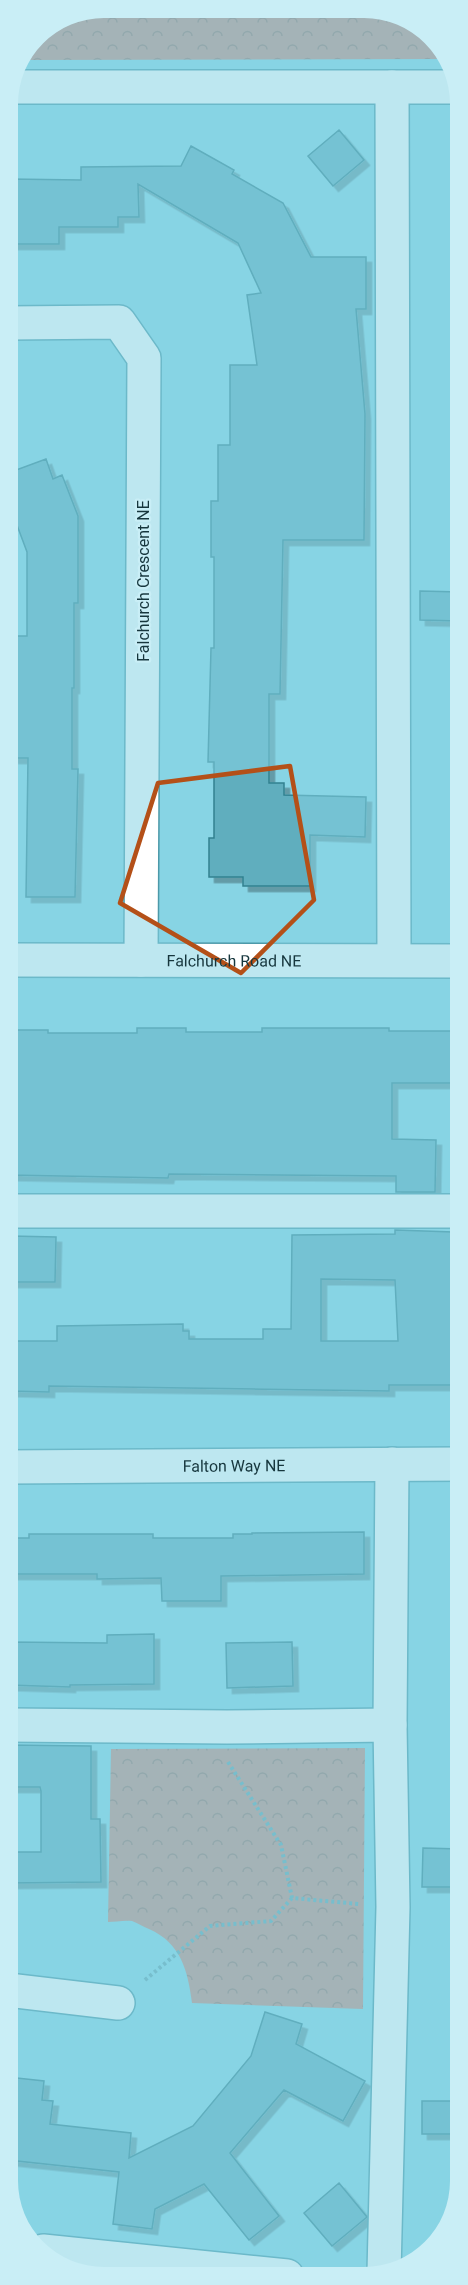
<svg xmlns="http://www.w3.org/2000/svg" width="468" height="2285" viewBox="0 0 468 2285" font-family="Roboto,sans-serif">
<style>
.park{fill:url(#park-crowns)}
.building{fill:#61aebe;stroke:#318190;stroke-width:1.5;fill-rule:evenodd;filter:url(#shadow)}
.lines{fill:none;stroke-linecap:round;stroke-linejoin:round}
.minor-casing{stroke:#4c99a9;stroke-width:36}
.path{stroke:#64a4b1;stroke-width:4;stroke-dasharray:3 3;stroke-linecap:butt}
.minor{stroke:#fff;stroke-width:33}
.marked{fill:none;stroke:#b45018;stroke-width:4.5;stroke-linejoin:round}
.labels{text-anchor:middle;stroke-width:4.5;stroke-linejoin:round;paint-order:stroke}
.street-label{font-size:16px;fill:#16363d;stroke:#c9eef6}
</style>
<defs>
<pattern id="park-crowns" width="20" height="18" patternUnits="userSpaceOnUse" patternTransform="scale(1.5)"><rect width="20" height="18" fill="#c78d81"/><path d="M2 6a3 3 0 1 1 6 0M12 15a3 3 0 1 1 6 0" fill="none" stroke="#a1746b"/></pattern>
<filter id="shadow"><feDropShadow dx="5.5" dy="5.5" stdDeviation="0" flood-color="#0004"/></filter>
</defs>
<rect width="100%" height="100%" fill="#87d4e4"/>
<path class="park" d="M 104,8 L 388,11 L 437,41 L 445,59 L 25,60 L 36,36 Z
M 365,1748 L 363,2009 L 192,2003 C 188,1971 181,1943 149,1929 C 144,1927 137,1923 132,1921 C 124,1920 115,1922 108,1922 L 111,1749 Z"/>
<path class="building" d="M 339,130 L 364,160 L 333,186 L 308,156 Z
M 191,146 L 234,170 L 232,174 L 283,203 L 311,257 L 366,257 L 366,309 L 356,309 L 365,414 L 364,540 L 283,540 L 280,694 L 269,694 L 269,783 L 284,783 L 284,795 L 366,797 L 365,837 L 310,835 L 310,886 L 243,886 L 243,877 L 209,877 L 209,838 L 214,838 L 214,762 L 208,762 L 211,648 L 214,648 L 214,557 L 211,557 L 211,501 L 218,501 L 218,445 L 230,445 L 230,365 L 257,365 L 247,295 L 261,293 L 238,243 L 138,184 L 139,217 L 118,217 L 118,227 L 59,227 L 59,244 L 9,244 L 9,179 L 81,180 L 81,167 L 181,166 Z
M 46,459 L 53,479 L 62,475 L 78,516 L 78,603 L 74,603 L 74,688 L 72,688 L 72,769 L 78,769 L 75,897 L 26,897 L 28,758 L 13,758 L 10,636 L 27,636 L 27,552 L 8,501 L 8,473 Z
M 420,591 L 460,592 L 460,621 L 420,620 Z
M 137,1028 L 186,1028 L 186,1032 L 262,1032 L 262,1028 L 389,1028 L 389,1031 L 459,1031 L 458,1083 L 392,1083 L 392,1139 L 436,1140 L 435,1192 L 396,1192 L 396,1176 L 169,1174 L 168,1178 L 8,1175 L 10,1030 L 48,1030 L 48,1033 L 137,1033 Z
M 395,1230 L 453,1232 L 455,1323 L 458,1323 L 459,1385 L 389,1385 L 389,1391 L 49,1386 L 49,1392 L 8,1391 L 8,1341 L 57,1341 L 57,1326 L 183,1324 L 183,1331 L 189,1331 L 189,1339 L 263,1339 L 263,1329 L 291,1329 L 292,1235 L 395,1234 ZM 321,1279 L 395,1280 L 398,1341 L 321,1341 Z
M 10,1236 L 56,1237 L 55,1282 L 9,1282 Z
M 364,1532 L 364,1574 L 221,1576 L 221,1601 L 162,1601 L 161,1578 L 97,1579 L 97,1574 L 8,1574 L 8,1538 L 29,1538 L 29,1534 L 153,1534 L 153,1538 L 233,1538 L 233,1534 L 252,1534 L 252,1533 Z
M 154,1634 L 154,1684 L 70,1685 L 70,1687 L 8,1685 L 8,1642 L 107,1643 L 107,1635 Z
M 292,1642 L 293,1686 L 227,1688 L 226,1643 Z
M 8,1745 L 91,1746 L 91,1819 L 100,1819 L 101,1882 L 8,1883 L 8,1852 L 41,1852 L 41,1791 L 40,1787 L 8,1787 Z
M 423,1848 L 460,1849 L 460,1887 L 422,1887 Z
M 265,2012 L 302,2024 L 296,2044 L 365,2081 L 343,2121 L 284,2090 L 230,2153 L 279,2216 L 249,2240 L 204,2184 L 155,2209 L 152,2229 L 113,2224 L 119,2172 L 8,2160 L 8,2077 L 44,2081 L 42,2100 L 53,2101 L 50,2124 L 131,2133 L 129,2158 L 193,2126 L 251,2056 Z
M 422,2101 L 460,2101 L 460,2134 L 422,2134 Z
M 339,2183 L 367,2217 L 332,2246 L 304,2213 Z"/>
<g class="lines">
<defs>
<g id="minor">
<path d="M 13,87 L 457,87"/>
<path d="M 392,87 L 394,960"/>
<path d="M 8,323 L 119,322 L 144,358 L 141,960"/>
<path id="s1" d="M 8,960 L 460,961"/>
<path d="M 8,1211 L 460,1211"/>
<path id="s2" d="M 8,1467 L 460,1464"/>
<path d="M 8,1725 L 227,1727 L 390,1725 L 393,1907 L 384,2272"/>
<path d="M 390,1725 L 392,1464"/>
<path d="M 8,1990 L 118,2003"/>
<path d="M 43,2251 L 287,2276"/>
</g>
</defs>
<use href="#minor" class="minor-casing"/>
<path class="path" d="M 228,1762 L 281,1845 L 292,1898 L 359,1904
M 145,1980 L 210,1926 L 271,1921 L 292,1898"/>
<use href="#minor" class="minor"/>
</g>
<path d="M0 0H468V2285H0ZM 290,766 L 314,900 L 241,973 L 120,903 L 158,783 Z" fill="#87d4e4" fill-opacity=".55" fill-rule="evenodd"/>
<path class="marked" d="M 290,766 L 314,900 L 241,973 L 120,903 L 158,783 Z"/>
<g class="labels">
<g class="street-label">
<text transform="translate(143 581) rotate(-90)" y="6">Falchurch Crescent NE</text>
<text dy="6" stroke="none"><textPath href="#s1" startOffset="226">Falchurch Road NE</textPath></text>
<text dy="6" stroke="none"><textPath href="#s2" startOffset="226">Falton Way NE</textPath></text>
</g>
</g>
<path d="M0 0H468V2285H0ZM104 18H364A86 86 0 0 1 450 104V2181A86 86 0 0 1 364 2267H104A86 86 0 0 1 18 2181V104A86 86 0 0 1 104 18Z" fill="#c9eef6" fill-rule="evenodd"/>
</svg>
